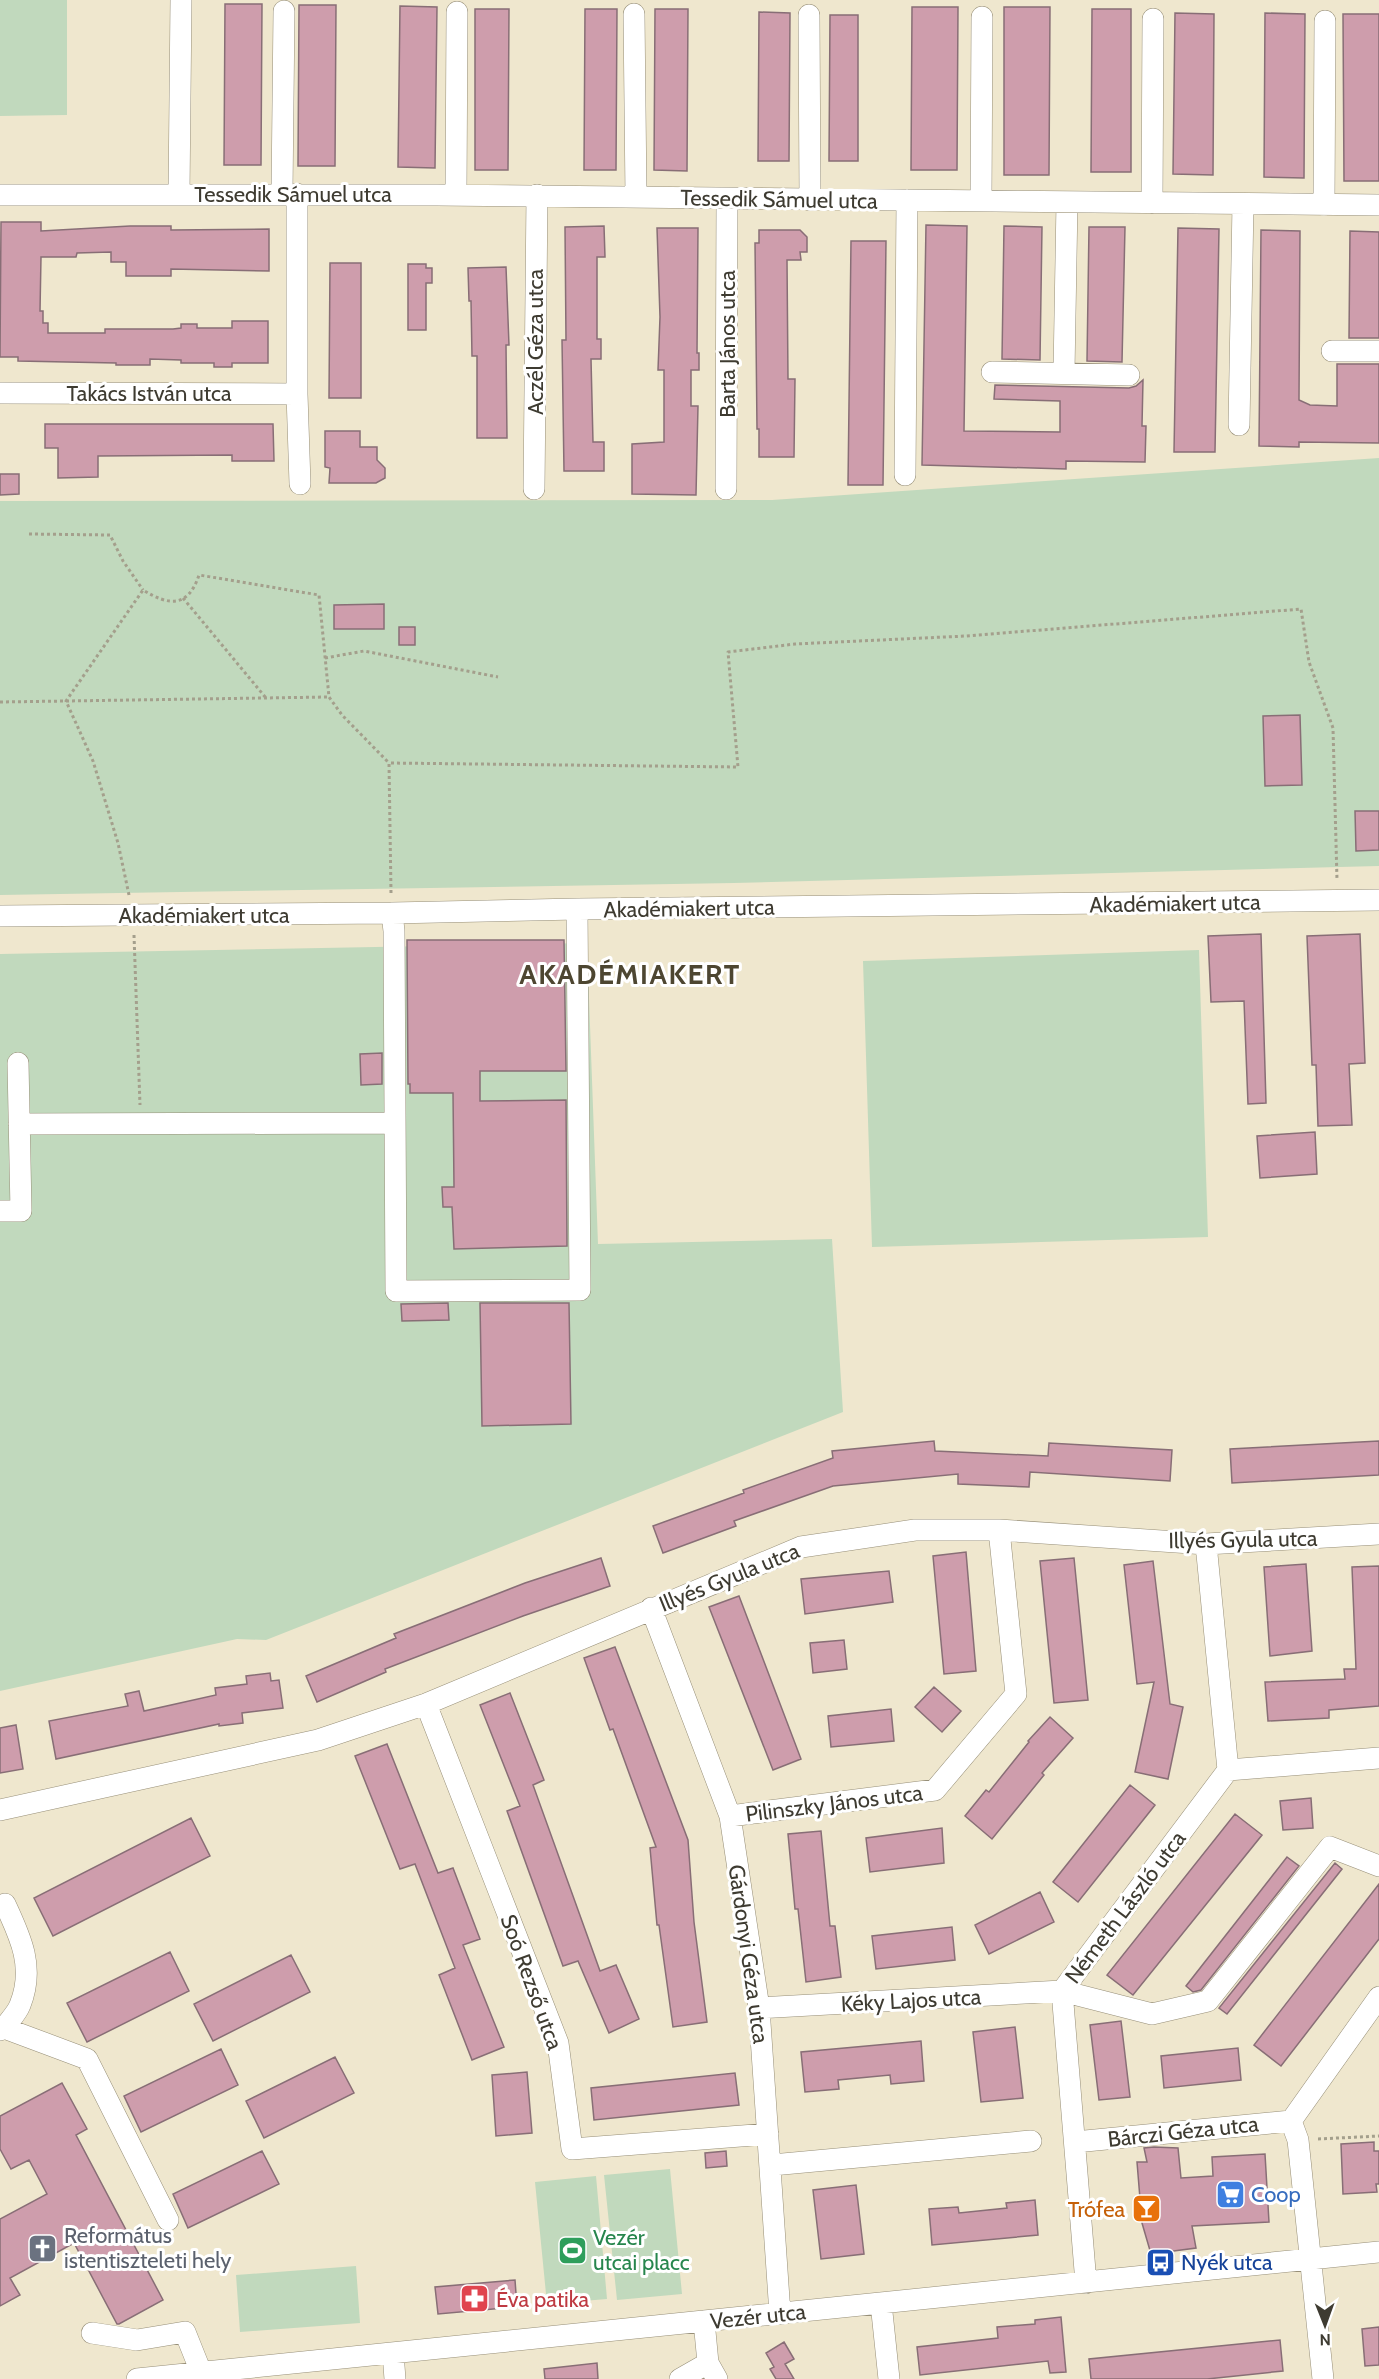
<svg xmlns="http://www.w3.org/2000/svg" width="1379" height="2379" viewBox="0 0 1379 2379" font-family="Cabin,sans-serif">
<style>
.green{fill:#c1d9bd}
.building{fill:#ce9dac;stroke:#886e76;stroke-width:1.5}
.lines{fill:none;stroke-linecap:round;stroke-linejoin:round}
.minor-casing{stroke:#978f78;stroke-width:22}
.path{stroke:#a49f8c;stroke-width:3;stroke-dasharray:3 3;stroke-linecap:butt}
.minor{stroke:#fff;stroke-width:21}
.labels{text-anchor:middle;stroke-width:6;stroke-linejoin:round;paint-order:stroke}
.street-label{font-size:22px;fill:#3e3b31;stroke:#fff}
.shop-label{font-size:22px;fill:#366cbe;stroke:#fff;text-anchor:start}
.food-label{font-size:22px;fill:#c56008;stroke:#fff;text-anchor:end}
.worship-label{font-size:22px;fill:#5b616d;stroke:#fff;text-anchor:start}
.leisure-label{font-size:22px;fill:#27864d;stroke:#fff;text-anchor:start}
.transit-label{font-size:22px;fill:#164399;stroke:#fff;text-anchor:start}
.health-label{font-size:22px;fill:#be3a42;stroke:#fff;text-anchor:start}
.district-label{font-size:28px;font-weight:bold;letter-spacing:1.5px;fill:#4d4631;stroke:#fff}
</style>
<rect width="100%" height="100%" fill="#efe7ce"/>
<path class="green" d="M 0,0 L 67,0 L 67,115 L 0,116 Z
M 1379,458 L 1379,866 L 734,883 L 0,895 L 0,501 L 772,500 Z
M 587,943 L 598,1244 L 832,1239 L 843,1412 L 266,1640 L 237,1639 L 0,1691 L 0,954 Z
M 1199,950 L 1208,1237 L 872,1247 L 863,961 Z
M 670,2169 L 682,2294 L 617,2300 L 604,2175 Z
M 596,2176 L 607,2299 L 547,2304 L 535,2182 Z
M 356,2266 L 360,2323 L 240,2332 L 236,2275 Z"/>
<path class="building" d="M 225,4 L 262,4 L 261,165 L 224,165 Z
M 299,5 L 336,5 L 335,166 L 298,166 Z
M 400,6 L 437,7 L 435,168 L 398,167 Z
M 912,7 L 958,7 L 957,170 L 911,170 Z
M 1004,7 L 1050,7 L 1049,175 L 1004,175 Z
M 475,9 L 509,9 L 508,170 L 475,170 Z
M 585,9 L 617,9 L 616,170 L 584,170 Z
M 655,9 L 688,9 L 687,171 L 654,170 Z
M 1092,9 L 1131,9 L 1131,172 L 1091,172 Z
M 759,12 L 790,13 L 789,161 L 758,161 Z
M 1175,13 L 1214,14 L 1213,175 L 1173,174 Z
M 1265,13 L 1305,14 L 1304,178 L 1264,177 Z
M 1343,14 L 1379,14 L 1379,181 L 1344,181 Z
M 830,15 L 858,15 L 858,161 L 829,161 Z
M 1,222 L 41,222 L 41,231 L 130,226 L 171,226 L 171,230 L 269,229 L 269,271 L 171,269 L 171,276 L 126,276 L 126,262 L 111,262 L 111,252 L 77,253 L 76,257 L 41,257 L 40,311 L 43,311 L 43,323 L 48,323 L 48,333 L 105,333 L 105,329 L 173,329 L 181,328 L 181,324 L 197,324 L 197,328 L 232,328 L 232,321 L 268,321 L 268,363 L 232,363 L 232,367 L 214,367 L 214,363 L 181,363 L 181,360 L 150,359 L 150,365 L 116,365 L 116,363 L 18,361 L 18,357 L 0,357 Z
M 926,225 L 967,226 L 964,431 L 1060,432 L 1060,401 L 994,399 L 995,385 L 1129,388 L 1136,386 L 1143,380 L 1142,426 L 1146,426 L 1145,462 L 1066,461 L 1066,469 L 922,465 Z
M 604,226 L 605,257 L 597,257 L 597,339 L 601,339 L 601,359 L 591,359 L 593,442 L 604,442 L 604,471 L 564,471 L 562,340 L 566,340 L 565,227 Z
M 1004,226 L 1042,227 L 1040,360 L 1002,359 Z
M 1089,227 L 1125,227 L 1122,362 L 1087,361 Z
M 657,228 L 698,228 L 697,353 L 699,353 L 699,370 L 691,370 L 691,406 L 698,406 L 696,495 L 632,494 L 632,444 L 664,442 L 664,370 L 658,370 L 660,317 Z
M 1178,228 L 1219,229 L 1215,452 L 1174,452 Z
M 759,230 L 800,230 L 807,237 L 807,252 L 800,252 L 801,260 L 787,260 L 788,379 L 795,379 L 794,457 L 759,457 L 759,429 L 757,429 L 755,243 L 759,243 Z
M 1261,230 L 1300,231 L 1299,400 L 1310,405 L 1337,406 L 1337,364 L 1379,364 L 1379,443 L 1299,442 L 1299,447 L 1259,446 Z
M 1350,231 L 1379,232 L 1379,338 L 1349,338 Z
M 851,241 L 886,241 L 883,485 L 848,485 Z
M 330,263 L 361,263 L 361,398 L 329,398 Z
M 408,264 L 426,264 L 426,268 L 432,268 L 432,283 L 426,283 L 426,330 L 408,330 Z
M 506,267 L 509,345 L 506,345 L 507,438 L 477,438 L 477,356 L 472,356 L 471,301 L 469,301 L 468,268 Z
M 45,424 L 273,424 L 274,461 L 232,461 L 232,455 L 98,456 L 98,477 L 58,478 L 58,448 L 45,448 Z
M 325,431 L 360,431 L 360,447 L 377,447 L 377,460 L 385,468 L 385,478 L 376,483 L 329,483 L 330,468 L 325,467 Z
M 0,474 L 19,474 L 19,494 L 0,495 Z
M 384,604 L 384,629 L 334,629 L 334,605 Z
M 399,627 L 415,627 L 415,645 L 399,645 Z
M 1300,715 L 1302,785 L 1265,786 L 1263,716 Z
M 1355,811 L 1379,811 L 1379,850 L 1356,851 Z
M 1261,934 L 1266,1103 L 1248,1104 L 1244,1001 L 1211,1002 L 1208,936 Z
M 1360,934 L 1365,1063 L 1349,1064 L 1352,1125 L 1318,1126 L 1316,1065 L 1312,1065 L 1307,936 Z
M 407,940 L 564,940 L 566,1071 L 480,1071 L 480,1101 L 566,1100 L 567,1246 L 454,1249 L 452,1207 L 443,1207 L 442,1187 L 454,1187 L 453,1093 L 410,1093 L 410,1084 L 408,1084 Z
M 382,1053 L 382,1084 L 361,1085 L 360,1054 Z
M 1315,1132 L 1317,1174 L 1260,1178 L 1257,1136 Z
M 448,1303 L 449,1320 L 402,1321 L 401,1304 Z
M 480,1303 L 569,1303 L 571,1424 L 482,1426 Z
M 934,1441 L 935,1451 L 1048,1456 L 1049,1443 L 1172,1450 L 1170,1481 L 1030,1472 L 1029,1487 L 958,1484 L 958,1474 L 833,1486 L 734,1521 L 736,1526 L 663,1553 L 653,1526 L 744,1493 L 743,1490 L 833,1458 L 832,1451 Z
M 1379,1441 L 1379,1475 L 1232,1483 L 1230,1449 Z
M 966,1552 L 976,1671 L 944,1674 L 933,1556 Z
M 601,1558 L 610,1586 L 523,1616 L 385,1669 L 386,1672 L 317,1702 L 306,1676 L 396,1638 L 394,1634 L 525,1583 Z
M 1074,1558 L 1088,1700 L 1054,1703 L 1040,1561 Z
M 1153,1561 L 1170,1704 L 1183,1707 L 1168,1779 L 1135,1772 L 1154,1682 L 1137,1684 L 1124,1565 Z
M 1306,1564 L 1312,1651 L 1270,1656 L 1264,1567 Z
M 1379,1566 L 1379,1706 L 1329,1710 L 1329,1718 L 1268,1721 L 1265,1682 L 1345,1679 L 1344,1669 L 1356,1669 L 1352,1567 Z
M 889,1571 L 893,1602 L 805,1614 L 801,1579 Z
M 739,1596 L 801,1759 L 773,1770 L 709,1607 Z
M 844,1640 L 847,1669 L 813,1673 L 810,1643 Z
M 615,1647 L 688,1840 L 694,1922 L 707,2022 L 673,2027 L 659,1925 L 657,1925 L 650,1848 L 656,1847 L 613,1729 L 610,1730 L 584,1658 Z
M 270,1673 L 271,1681 L 279,1680 L 283,1708 L 242,1713 L 243,1723 L 219,1726 L 219,1724 L 56,1759 L 49,1721 L 128,1706 L 125,1694 L 139,1691 L 144,1711 L 216,1695 L 215,1688 L 247,1684 L 246,1676 Z
M 934,1687 L 961,1711 L 942,1732 L 915,1707 Z
M 510,1693 L 544,1780 L 533,1785 L 600,1971 L 616,1965 L 639,2019 L 609,2033 L 578,1961 L 563,1966 L 507,1811 L 520,1806 L 480,1705 Z
M 891,1709 L 894,1741 L 831,1747 L 828,1716 Z
M 1050,1717 L 1073,1738 L 1042,1773 L 1044,1775 L 992,1839 L 965,1816 L 986,1790 L 989,1792 L 1029,1742 L 1028,1741 Z
M 16,1725 L 23,1769 L 0,1773 L 0,1728 Z
M 387,1744 L 438,1873 L 453,1868 L 480,1939 L 463,1945 L 504,2047 L 472,2060 L 439,1975 L 455,1968 L 415,1864 L 400,1869 L 355,1756 Z
M 1130,1785 L 1155,1805 L 1078,1902 L 1053,1882 Z
M 1311,1798 L 1313,1828 L 1283,1830 L 1280,1801 Z
M 1235,1814 L 1262,1835 L 1133,1995 L 1107,1975 Z
M 191,1818 L 210,1856 L 53,1936 L 34,1898 Z
M 942,1828 L 944,1863 L 870,1872 L 866,1838 Z
M 821,1831 L 830,1926 L 835,1926 L 841,1977 L 806,1982 L 798,1909 L 795,1909 L 788,1834 Z
M 1287,1857 L 1299,1866 L 1201,1990 L 1193,1992 L 1186,1986 Z
M 1335,1863 L 1342,1869 L 1227,2014 L 1219,2008 Z
M 1379,1884 L 1379,1939 L 1281,2066 L 1254,2045 Z
M 1040,1892 L 1054,1922 L 989,1954 L 975,1925 Z
M 952,1927 L 955,1960 L 876,1969 L 872,1936 Z
M 170,1952 L 189,1991 L 87,2042 L 67,2003 Z
M 291,1955 L 310,1992 L 213,2041 L 194,2004 Z
M 1121,2021 L 1130,2097 L 1099,2100 L 1090,2025 Z
M 1015,2027 L 1023,2098 L 981,2102 L 973,2032 Z
M 921,2041 L 924,2081 L 891,2084 L 890,2075 L 838,2080 L 839,2089 L 805,2092 L 801,2052 Z
M 1238,2048 L 1241,2080 L 1164,2088 L 1161,2056 Z
M 221,2049 L 238,2085 L 141,2132 L 124,2096 Z
M 335,2057 L 354,2093 L 264,2138 L 246,2101 Z
M 527,2072 L 532,2133 L 496,2136 L 492,2075 Z
M 735,2073 L 739,2105 L 594,2120 L 591,2088 Z
M 62,2083 L 87,2129 L 76,2135 L 163,2300 L 119,2324 L 117,2324 L 74,2243 L 10,2278 L 20,2295 L 0,2306 L 0,2219 L 47,2194 L 29,2160 L 11,2169 L 0,2149 L 0,2116 Z
M 1374,2142 L 1374,2151 L 1379,2151 L 1379,2184 L 1376,2184 L 1377,2192 L 1343,2194 L 1341,2144 Z
M 1154,2147 L 1178,2148 L 1181,2178 L 1213,2176 L 1212,2157 L 1265,2154 L 1269,2222 L 1192,2226 L 1196,2248 L 1151,2254 L 1142,2223 L 1137,2162 L 1147,2162 L 1144,2148 Z
M 262,2151 L 279,2184 L 188,2228 L 173,2194 Z
M 726,2151 L 727,2166 L 706,2168 L 705,2153 Z
M 856,2185 L 864,2254 L 821,2259 L 813,2190 Z
M 1035,2200 L 1038,2235 L 932,2245 L 929,2209 L 958,2207 L 959,2213 L 1007,2208 L 1006,2203 Z
M 515,2280 L 517,2307 L 438,2314 L 435,2287 Z
M 1061,2317 L 1066,2372 L 1050,2373 L 1048,2361 L 920,2375 L 917,2347 L 998,2338 L 997,2327 L 1035,2324 L 1035,2320 Z
M 1379,2327 L 1379,2365 L 1365,2366 L 1362,2329 Z
M 1280,2340 L 1283,2371 L 1207,2379 L 1091,2379 L 1089,2359 Z
M 784,2342 L 794,2359 L 785,2364 L 794,2379 L 776,2379 L 770,2369 L 774,2367 L 766,2353 Z
M 597,2363 L 598,2379 L 545,2379 L 544,2369 Z"/>
<g class="lines">
<defs>
<path id="minor" d="M 634,14 L 636,197
M 809,15 L 810,200
M 282,193 L 284,11
M 179,194 L 181,0
M 297,194 L 297,394 L 300,484
M 0,195 L 437,195 L 1379,205
M 456,195 L 457,12
M 981,201 L 982,17
M 1152,203 L 1153,19
M 1324,205 L 1325,21
M 1332,351 L 1379,351
M 992,372 L 1129,375
M 1064,372 L 1067,202
M 0,393 L 297,394
M 1239,425 L 1243,204
M 905,475 L 907,200
M 534,489 L 537,195
M 726,489 L 727,199
M 392,913 L 394,931 L 396,1291 L 580,1290 L 577,909
M 0,916 L 392,913 L 577,909 L 1379,900
M 19,1124 L 395,1123
M 0,1211 L 21,1211 L 18,1063
M 651,1608 L 730,1816 L 759,2008 L 780,2314
M 426,1704 L 558,2043 L 572,2149 L 768,2134
M 1228,1770 L 1379,1758
M 0,1810 L 318,1740 L 426,1704 L 801,1547 L 915,1530 L 999,1530 L 1206,1544 L 1379,1534
M 730,1816 L 935,1790 L 1016,1694 L 999,1530
M 759,2008 L 1062,1991 L 1152,2014 L 1208,2001 L 1330,1847 L 1379,1866
M 4,2028 C 9,2021 17,2013 20,2005 C 35,1968 21,1938 5,1904
M 0,2030 L 4,2028 L 87,2059 L 168,2220
M 1075,2142 L 1291,2121
M 772,2165 L 1031,2141
M 1086,2283 L 1062,1991 L 1228,1770 L 1206,1544
M 881,2303 L 889,2379
M 704,2321 L 708,2363 L 717,2379
M 92,2333 L 137,2340 L 185,2332 L 201,2372
M 393,2353 L 395,2379
M 137,2379 L 1379,2252
M 680,2379 L 708,2363
M 1323,2379 L 1298,2140 L 1291,2121 L 1379,1997"/>
</defs>
<use href="#minor" class="minor-casing"/>
<path class="path" d="M 29,534 L 110,535 L 123,561 L 143,590
M 183,598 L 266,698
M 325,658 L 364,651 L 498,677
M 0,702 L 329,697
M 391,893 L 389,763 L 738,767 L 728,652 L 795,644 L 966,636 L 1301,609 L 1309,662 L 1333,728 L 1337,880
M 129,895 L 118,843 L 93,761 L 66,701 L 143,590 C 169,606 188,608 199,575 L 319,595 L 329,697 L 342,715 L 389,763
M 134,935 L 140,1105
M 1318,2139 L 1379,2136"/>
<use href="#minor" class="minor"/>
</g>
<defs>
<symbol id="supermarket-square" viewBox="-11 -11 22 22"><rect x="-9" y="-9" width="18" height="18" rx="4" fill="#3f7fe0" stroke="#fff"/><path d="M-6-5.5h2.5l.6 2H6L4.5 2H-2.5L-4.4-4H-6ZM-1.5 3.2a1.3 1.3 0 1 0 .1 0ZM3 3.2a1.3 1.3 0 1 0 .1 0Z" fill="#fff"/></symbol>
<symbol id="bar-square" viewBox="-11 -11 22 22"><rect x="-9" y="-9" width="18" height="18" rx="4" fill="#e8710a" stroke="#fff"/><path d="M-6-5H6L.8 .8V4.5H3.5V6h-7V4.5H-.8V.8Z" fill="#fff"/></symbol>
<symbol id="church-square" viewBox="-11 -11 22 22"><rect x="-9" y="-9" width="18" height="18" rx="4" fill="#6b7280" stroke="#fff"/><path d="M-1.2-6h2.4v3.5h3.3v2.4h-3.3V6h-2.4V-.1h-3.3v-2.4h3.3Z" fill="#fff"/></symbol>
<symbol id="stadium-square" viewBox="-11 -11 22 22"><rect x="-9" y="-9" width="18" height="18" rx="4" fill="#2e9e5b" stroke="#fff"/><path d="M0-5a6.5 5 0 1 0 0 10a6.5 5 0 1 0 0-10ZM-3.5-1.8h7v3.6h-7Z" fill="#fff"/></symbol>
<symbol id="bus-square" viewBox="-11 -11 22 22"><rect x="-9" y="-9" width="18" height="18" rx="4" fill="#1a4fb4" stroke="#fff"/><path d="M-5-6H5V4H4V6H2V4H-2V6H-4V4H-5ZM-3.5-4V0h7V-4ZM-3.5 1.2v1.5H-2V1.2ZM2 1.2v1.5H3.5V1.2Z" fill="#fff"/></symbol>
<symbol id="pharmacy-square" viewBox="-11 -11 22 22"><rect x="-9" y="-9" width="18" height="18" rx="4" fill="#e0444e" stroke="#fff"/><path d="M-2-6h4v4h4v4h-4v4h-4v-4h-4v-4h4Z" fill="#fff"/></symbol>
</defs>
<g fill-rule="evenodd">
<use href="#supermarket-square" x="1214" y="2178" width="33" height="33"/>
<use href="#bar-square" x="1130" y="2192" width="33" height="33"/>
<use href="#church-square" x="26" y="2232" width="33" height="33"/>
<use href="#stadium-square" x="556" y="2234" width="33" height="33"/>
<use href="#bus-square" x="1144" y="2246" width="33" height="33"/>
<use href="#pharmacy-square" x="458" y="2282" width="33" height="33"/>
</g>
<g class="labels">
<g class="street-label">
<text x="293" y="202">Tessedik Sámuel utca</text>
<text transform="translate(779 199) rotate(1)" y="8">Tessedik Sámuel utca</text>
<text transform="translate(535 342) rotate(-90)" y="8">Aczél Géza utca</text>
<text transform="translate(727 344) rotate(-90)" y="8">Barta János utca</text>
<text x="149" y="401">Takács István utca</text>
<text transform="translate(1175 903) rotate(-1)" y="8">Akadémiakert utca</text>
<text transform="translate(689 908) rotate(-1)" y="8">Akadémiakert utca</text>
<text x="204" y="923">Akadémiakert utca</text>
<text transform="translate(1243 1539) rotate(-1)" y="8">Illyés Gyula utca</text>
<text transform="translate(729 1577) rotate(-22)" y="8">Illyés Gyula utca</text>
<text transform="translate(834 1803) rotate(-7)" y="8">Pilinszky János utca</text>
<text transform="translate(1125 1907) rotate(-53)" y="8">Németh László utca</text>
<text transform="translate(749 1954) rotate(82)" y="8">Gárdonyi Géza utca</text>
<text transform="translate(532 1982) rotate(70)" y="8">Soó Rezső utca</text>
<text transform="translate(911 2000) rotate(-3)" y="8">Kéky Lajos utca</text>
<text transform="translate(1183 2131) rotate(-6)" y="8">Bárczi Géza utca</text>
<text transform="translate(758 2316) rotate(-6)" y="8">Vezér utca</text>
</g>
<g class="shop-label">
<text x="1251" y="2202">Coop</text>
</g>
<g class="food-label">
<text x="1125" y="2217">Trófea</text>
</g>
<g class="worship-label">
<text x="64" y="2243">Református<tspan x="64" dy="25">istentiszteleti hely</tspan></text>
</g>
<g class="leisure-label">
<text x="593" y="2245">Vezér<tspan x="593" dy="25">utcai placc</tspan></text>
</g>
<g class="transit-label">
<text x="1181" y="2270">Nyék utca</text>
</g>
<g class="health-label">
<text x="496" y="2307">Éva patika</text>
</g>
<g class="district-label">
<text x="630" y="984">AKADÉMIAKERT</text>
</g>
</g>
<g transform="translate(1325 2325) rotate(179)" stroke="#ffffff" stroke-width="4.5" paint-order="stroke">
<path d="M0-4.5L10 22L0 15L-10 22Z" fill="#3e3b31"/>
<text y="-9" font-size="16" font-weight="bold" text-anchor="middle" fill="#3e3b31">N</text>
</g>
</svg>
